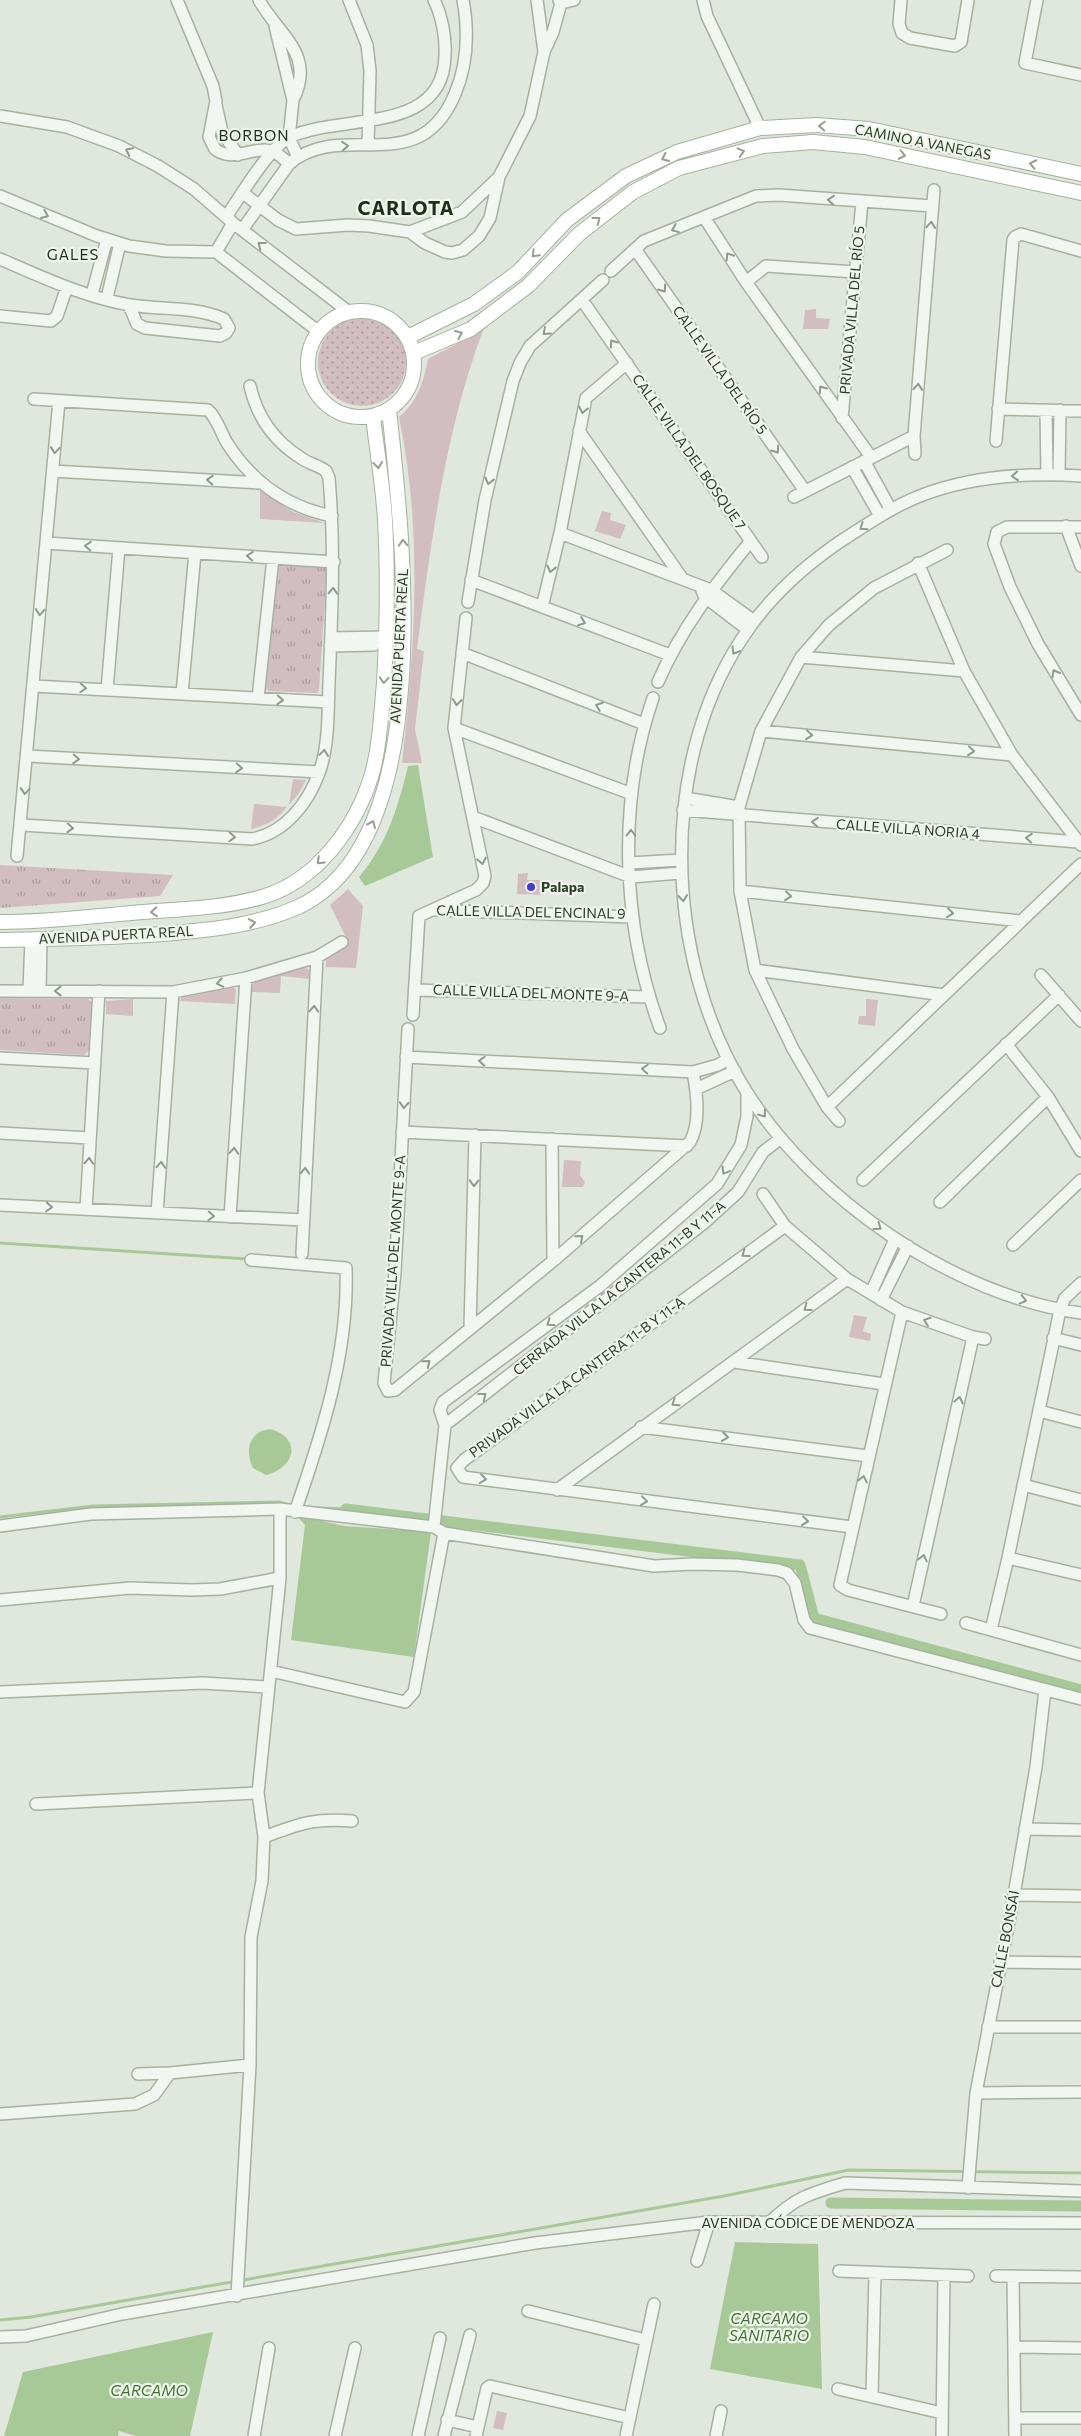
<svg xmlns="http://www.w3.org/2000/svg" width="1081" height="2436" viewBox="0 0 1081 2436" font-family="Commissioner,sans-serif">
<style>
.grass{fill:#d2bec0}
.park{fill:url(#park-tufts)}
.garden{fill:url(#garden-dots)}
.water{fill:#a7c997}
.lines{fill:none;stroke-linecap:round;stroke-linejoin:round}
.stream{stroke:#a7c997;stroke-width:3}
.canal{stroke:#a7c997;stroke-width:11}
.minor-casing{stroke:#a6b1a2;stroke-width:14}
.major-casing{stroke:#a2b39c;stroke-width:16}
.minor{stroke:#f1f6f0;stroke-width:11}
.major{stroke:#fff;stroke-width:14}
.oneway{stroke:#959e92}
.oneway2{stroke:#8e9a8b}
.poi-dot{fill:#3e3ed1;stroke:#eff5ed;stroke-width:2}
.labels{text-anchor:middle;stroke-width:4.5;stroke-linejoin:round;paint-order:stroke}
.street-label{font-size:14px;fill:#2b3e26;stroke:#eff5ed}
.poi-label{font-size:14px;font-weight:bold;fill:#2b3e26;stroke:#eff5ed;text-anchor:start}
.neighbourhood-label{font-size:15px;letter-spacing:1px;fill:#1d2f19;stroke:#eff5ed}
.water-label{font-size:15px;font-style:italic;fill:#437330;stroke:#eff5ed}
.district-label{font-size:19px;font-weight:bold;letter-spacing:1px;fill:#1d2f19;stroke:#eff5ed}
</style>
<defs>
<pattern id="park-tufts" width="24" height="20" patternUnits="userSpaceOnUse" patternTransform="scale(1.25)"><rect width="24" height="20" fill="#d2bec0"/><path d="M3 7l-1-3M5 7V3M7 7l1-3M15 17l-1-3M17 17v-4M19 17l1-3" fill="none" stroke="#ab9c9c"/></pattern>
<pattern id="garden-dots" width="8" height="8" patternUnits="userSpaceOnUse" patternTransform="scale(1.25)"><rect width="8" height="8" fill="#d2bec0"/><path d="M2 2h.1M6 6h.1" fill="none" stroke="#ab9c9c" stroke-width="1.8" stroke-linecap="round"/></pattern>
</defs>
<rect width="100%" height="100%" fill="#e0e7dd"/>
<path class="grass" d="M 816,309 L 816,318 L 830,319 L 828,329 L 803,329 L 805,310 Z
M 483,330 C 445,432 431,542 417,649 L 424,651 L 415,729 L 422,763 L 402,763 C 415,646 423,533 399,417 C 418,401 423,383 428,359 Z
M 260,491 L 293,512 L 325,523 L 260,519 Z
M 602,511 L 611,513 L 610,520 L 626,525 L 620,539 L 595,531 Z
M 293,779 L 306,780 L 299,793 L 289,805 Z
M 254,804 L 287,807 C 277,820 267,825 251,829 Z
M 528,873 L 527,880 L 545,880 L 543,895 L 517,894 L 518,874 Z
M 348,889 L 363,906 L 356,968 L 326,967 L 326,960 L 345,947 L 348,941 L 330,905 Z
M 305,967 L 309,970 L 310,979 L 281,976 L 280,993 L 251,992 L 252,986 L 255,981 Z
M 233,987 L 236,990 L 235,1004 L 180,1001 L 183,995 Z
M 133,999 L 133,1016 L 106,1014 L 106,1001 Z
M 866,999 L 878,1000 L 875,1026 L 858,1024 L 859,1016 L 866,1016 Z
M 564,1160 L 581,1161 L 580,1175 L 585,1182 L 583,1187 L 562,1187 Z
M 854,1315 L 867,1317 L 863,1331 L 871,1334 L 870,1341 L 849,1337 Z
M 497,2411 L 507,2413 L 503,2430 L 493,2428 Z"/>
<path class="park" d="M 281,564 L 325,567 L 327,570 L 319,690 L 317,693 L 268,691 L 266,689 L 278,567 Z
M 0,865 L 173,875 L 160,896 L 0,908 Z
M 0,998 L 88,999 L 92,1002 L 89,1051 L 84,1055 L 0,1050 Z"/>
<path class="garden" d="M318 362a44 44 0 1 1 88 0a44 44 0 1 1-88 0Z"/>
<path class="water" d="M 418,765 L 433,857 L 365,886 L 359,877 C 387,844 398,807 408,766 Z
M 270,1429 C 303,1438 295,1468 266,1475 L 253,1468 C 245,1451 248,1432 270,1429 Z
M 296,1515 L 344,1526 L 431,1532 L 414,1657 L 291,1640 L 305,1525 Z
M 735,2242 L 818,2244 L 822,2389 L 710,2369 Z
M 213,2332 L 190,2436 L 136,2436 L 119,2431 L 118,2436 L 4,2436 L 23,2372 Z"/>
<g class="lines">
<path class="stream" d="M 0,1243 L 248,1259
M 319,1508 L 346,1509
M 0,1517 L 93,1506 L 279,1502 L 288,1505
M 0,2320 L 31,2317 L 724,2196 L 849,2170 L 1081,2173"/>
<path class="canal" d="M 346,1509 L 800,1565 L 814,1618 L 1081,1690
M 831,2203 L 1081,2206"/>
<defs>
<path id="minor" d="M 177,0 L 213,86 L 216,101 L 209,137 L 215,149 C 234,164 255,144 274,152 C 279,154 285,160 289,164
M 259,0 C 279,36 316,54 293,100
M 349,0 L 367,45 L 370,71 L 368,145
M 703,0 L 707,16 L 760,128
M 901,0 L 899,24 L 902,33 L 910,38 L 955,46 L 961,42 L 968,0
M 1037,0 L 1025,63 L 1081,75
M 561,3 L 574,0
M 275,26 L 293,100 L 289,138 L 298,157
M 544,52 L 553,32 L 561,3 L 559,0
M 216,105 L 222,132 L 238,155
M 0,116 L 67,127 L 119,146 L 158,166 L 194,189 L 233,223 L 349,312
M 243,193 L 278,220 L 296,229 L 348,225 L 369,226 L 410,232 L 425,243 L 445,252 L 452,253 L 463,250 L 479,236 L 490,218 L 499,177 L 530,116 L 544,52 L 537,0
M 0,196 L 97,236 L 129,246 L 166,251 L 216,252 L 319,332
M 226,217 C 240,197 269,147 290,137 C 340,113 444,136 445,55 C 446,38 442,16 434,0
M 704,217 L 746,282 L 871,457
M 242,230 L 289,164 C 342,118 418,182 455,94 C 468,63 469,33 463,0
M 410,232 L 462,212 L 499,177
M 635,249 L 805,491
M 216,252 L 233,223
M 0,259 C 42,277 84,297 130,305 C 161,310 194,306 224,319 L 229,328 L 226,333 L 220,336 L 145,328 L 137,324 L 129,305
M 611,271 L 644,241 L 756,196 L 779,195 L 932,206
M 746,282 L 766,266 L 855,272
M 92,294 L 107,239
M 107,298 L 120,243
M 582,300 L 762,557
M 0,316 L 51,321 L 57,316 L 67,287
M 34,399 L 208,410 C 217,418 221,433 227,443 C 252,482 287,507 332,516
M 998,409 L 1081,411
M 1046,410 L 1047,474
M 842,418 L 862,202
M 579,431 L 682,578
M 996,441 L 1013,240 L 1015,237 L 1021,234 L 1081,251
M 915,454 L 914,436 L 934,190
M 864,461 L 891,510
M 852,467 L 880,516
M 53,471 L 259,483
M 1059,475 L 1060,410
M 1081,476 C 1024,472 957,477 904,503 C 881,514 860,529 838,543 C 805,566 774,593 750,627 C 656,756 663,959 746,1091 C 814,1199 954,1296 1081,1313
M 794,497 L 914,436
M 1066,526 L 1081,566
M 1081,527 L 1007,527 L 997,532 L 994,544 L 1010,587 L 1038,644 L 1081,715
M 560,533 L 711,590 L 754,621
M 46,543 L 334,562
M 918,563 L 964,671 L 1012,755 L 1081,845
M 471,580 L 670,655
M 702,591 L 705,597 L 748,630
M 468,602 L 485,500 L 513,381 L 520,363 L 530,346 L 603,280
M 542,607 L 560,533 L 586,398 L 627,363
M 331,638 L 386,637
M 330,646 L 374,645
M 462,653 L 644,724
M 801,657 L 964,671
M 658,682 C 681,629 714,586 750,542
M 34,686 L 328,702
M 107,690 L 119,548
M 182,694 L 195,553
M 258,698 L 273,558
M 653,698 C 617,803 622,925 660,1028
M 454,728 L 632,794
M 761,731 L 1012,755
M 28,756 L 319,772
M 685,798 L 739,807
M 683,810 L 1078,842
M 473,817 L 631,877 L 680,873
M 22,825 L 252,839 C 285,833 308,803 319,773 C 329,746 328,711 329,683 C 332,613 335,547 329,478 L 326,471 C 318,465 309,464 301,458 C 274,441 257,417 250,386
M 17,856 L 59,401
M 630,863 L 680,860
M 740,891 L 1020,921
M 435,910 L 632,917
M 755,970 L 944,995
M 1041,975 L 1081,1021
M 415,990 L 648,997
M 0,991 L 173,992 L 246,978 L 317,957 L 342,942
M 29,991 L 31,939
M 40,991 L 41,939
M 413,1015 L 419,916 L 476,890 L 483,883 L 485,876 L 454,728 L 466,618
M 408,1029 L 395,1272 L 384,1383 L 388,1391 L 395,1390 L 553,1261 L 690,1142 C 701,1123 697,1093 693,1072
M 1006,1044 L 1048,1097 L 1081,1151
M 406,1057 L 693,1072 L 718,1065 L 728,1059
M 0,1058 L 95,1063
M 696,1089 L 735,1071
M 827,1107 L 1081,864
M 839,1121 L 827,1107 L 793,1049 L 755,970 L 740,891 L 739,807 L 761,731 L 801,657 L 829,625 L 874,588 L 947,550
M 402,1132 L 687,1146
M 0,1133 L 90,1138
M 552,1139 L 553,1261
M 863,1180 L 1059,995
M 763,1194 L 785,1226 L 847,1279 L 902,1312 L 973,1337 L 985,1339
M 940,1202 L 1048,1097
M 0,1205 L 303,1220
M 86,1209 L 99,991
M 157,1213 L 173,992
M 230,1217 L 246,978
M 785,1226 L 464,1460 L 457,1468 L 463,1477 L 852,1527
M 1013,1245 L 1081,1180
M 302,1254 L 317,957
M 251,1260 L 346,1268 C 349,1352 322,1434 295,1512
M 871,1293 L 895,1239
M 881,1300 L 908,1246
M 902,1312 L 840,1585 L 848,1590 L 941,1614
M 470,1328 L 475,1135
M 1053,1338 L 1081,1345
M 734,1362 L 884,1384
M 1039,1411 L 1081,1422
M 445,1425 L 704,1223 L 738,1192 L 763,1152 L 781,1138
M 641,1427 L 868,1456
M 1023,1485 L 1081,1500
M 557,1490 L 847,1279
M 0,1526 L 91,1514 L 280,1509 L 434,1527 L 444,1533 L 654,1566 L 693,1564 L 737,1565 L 778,1570 L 787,1573 L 795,1583 L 804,1620 L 810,1628 L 1081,1699
M 434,1527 L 445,1425 L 440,1410 L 443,1402 L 600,1286 L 717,1184 L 741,1145 L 747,1116 L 747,1093
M 1008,1558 L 1081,1575
M 0,1600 L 130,1588 L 192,1590 L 220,1589 L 280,1578
M 913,1606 L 973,1337
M 966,1623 L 1081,1655
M 991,1630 L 1008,1558 L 1060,1310 L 1065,1298 L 1081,1283
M 271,1671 L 405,1702 L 414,1692 L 444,1533
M 0,1692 L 203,1683 L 268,1687
M 36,1804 L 258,1793
M 1025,1829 L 1081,1830
M 264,1837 C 299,1824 313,1818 352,1821
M 1014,1895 L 1081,1896
M 1000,1962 L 1081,1963
M 988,2027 L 1081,2027
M 138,2074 L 170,2073 L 250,2065
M 976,2093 L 1081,2092
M 0,2114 L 135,2104 L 154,2095 L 170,2073
M 968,2188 L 976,2093 L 1014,1895 L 1036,1767 L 1045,1690
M 770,2222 C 796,2197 811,2193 845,2183 L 1081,2191
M 697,2261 L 709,2222
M 839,2271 L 968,2276
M 996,2276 L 1081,2277
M 1013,2276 L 1015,2436
M 237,2296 L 250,2065 L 251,1937 L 262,1881 L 264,1837 L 258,1793 L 280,1578 L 280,1509
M 528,2311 L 646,2340
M 0,2337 L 26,2336 L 122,2314 L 535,2243 L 709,2222 L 1081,2223
M 1015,2347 L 1081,2348
M 838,2389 L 942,2413
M 872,2396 L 875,2273
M 1015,2418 L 1081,2418
M 447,2420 L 478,2427
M 254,2436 L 269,2348
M 335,2436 L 355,2348
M 418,2436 L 440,2338
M 444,2436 L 470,2335
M 476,2436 L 487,2388 L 490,2386 L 630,2418
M 626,2436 L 654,2304
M 716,2436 L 721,2411
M 942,2436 L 944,2275"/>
<path id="major" d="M308 364a53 53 0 1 1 106 0a53 53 0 1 1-106 0Z
M 408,337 L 474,304 L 518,272 L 567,220 L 626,176 L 677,152 L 760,128 L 816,125 L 869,129 L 1081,174
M 414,353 L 471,329 L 528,286 L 579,234 L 633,192 L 679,168 L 763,146 L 813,142 L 865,147 L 1081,193
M 0,922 C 48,922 96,916 143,912 C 182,909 224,908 262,897 C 317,881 356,827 372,774 C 380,745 381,714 384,683 C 387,629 388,574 385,520 C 383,486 377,451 373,417
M 0,940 C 54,939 109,938 163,934 C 209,930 255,926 298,907 C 439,842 403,536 389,410"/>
</defs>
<use href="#minor" class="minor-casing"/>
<use href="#major" class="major-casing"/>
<use href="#minor" class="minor"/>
<use href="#major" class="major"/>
</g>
<defs><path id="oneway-chevron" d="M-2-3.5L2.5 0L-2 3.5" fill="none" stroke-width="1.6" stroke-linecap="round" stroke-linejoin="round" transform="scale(1.25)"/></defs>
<g class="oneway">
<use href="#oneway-chevron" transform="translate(822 126) rotate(-177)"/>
<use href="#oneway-chevron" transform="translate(741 152) rotate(-15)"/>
<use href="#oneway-chevron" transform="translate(902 155) rotate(12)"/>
<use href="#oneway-chevron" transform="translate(665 158) rotate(155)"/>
<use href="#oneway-chevron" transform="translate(1033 164) rotate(-168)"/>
<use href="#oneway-chevron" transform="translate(597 220) rotate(-38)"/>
<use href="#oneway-chevron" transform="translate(535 254) rotate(134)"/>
<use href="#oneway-chevron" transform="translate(459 334) rotate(-23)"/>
<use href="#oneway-chevron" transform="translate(378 465) rotate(83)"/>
<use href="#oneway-chevron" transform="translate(403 543) rotate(-93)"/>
<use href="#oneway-chevron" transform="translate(384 680) rotate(94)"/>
<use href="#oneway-chevron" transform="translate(372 824) rotate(-66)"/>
<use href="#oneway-chevron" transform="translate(320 861) rotate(136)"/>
<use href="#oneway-chevron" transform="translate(154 912) rotate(175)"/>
<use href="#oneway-chevron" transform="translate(252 923) rotate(-10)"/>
</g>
<g class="oneway2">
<use href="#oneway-chevron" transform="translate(345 146) rotate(-5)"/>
<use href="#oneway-chevron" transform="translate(129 151) rotate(-153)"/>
<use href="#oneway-chevron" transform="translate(831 200) rotate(-175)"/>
<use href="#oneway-chevron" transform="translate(45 215) rotate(24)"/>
<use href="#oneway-chevron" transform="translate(931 225) rotate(-85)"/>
<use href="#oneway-chevron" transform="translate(675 229) rotate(158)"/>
<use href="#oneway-chevron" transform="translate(261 245) rotate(-142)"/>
<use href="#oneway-chevron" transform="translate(729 256) rotate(-123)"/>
<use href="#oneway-chevron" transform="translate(663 289) rotate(55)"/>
<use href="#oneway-chevron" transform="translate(546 332) rotate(138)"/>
<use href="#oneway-chevron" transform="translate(613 343) rotate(-126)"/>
<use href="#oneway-chevron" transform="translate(918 387) rotate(-85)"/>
<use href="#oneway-chevron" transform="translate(822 389) rotate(-125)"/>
<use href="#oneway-chevron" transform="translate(583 410) rotate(102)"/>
<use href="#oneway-chevron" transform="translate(55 450) rotate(95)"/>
<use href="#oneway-chevron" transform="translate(776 450) rotate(55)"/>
<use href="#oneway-chevron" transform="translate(1015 476) rotate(176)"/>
<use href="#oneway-chevron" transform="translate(210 480) rotate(-177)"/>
<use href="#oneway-chevron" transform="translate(489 481) rotate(104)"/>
<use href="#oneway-chevron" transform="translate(863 527) rotate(146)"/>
<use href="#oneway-chevron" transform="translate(88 546) rotate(-176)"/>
<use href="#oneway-chevron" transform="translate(250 556) rotate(-176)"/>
<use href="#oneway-chevron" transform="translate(551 569) rotate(104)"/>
<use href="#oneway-chevron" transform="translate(333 591) rotate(-87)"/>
<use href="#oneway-chevron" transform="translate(40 612) rotate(95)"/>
<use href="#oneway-chevron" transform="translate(582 622) rotate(21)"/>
<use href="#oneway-chevron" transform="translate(735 651) rotate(121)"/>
<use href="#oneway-chevron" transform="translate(1055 673) rotate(-120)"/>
<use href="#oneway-chevron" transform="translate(83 688) rotate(3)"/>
<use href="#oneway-chevron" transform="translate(280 700) rotate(3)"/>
<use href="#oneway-chevron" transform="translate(457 702) rotate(96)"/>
<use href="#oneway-chevron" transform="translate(599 706) rotate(-159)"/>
<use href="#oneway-chevron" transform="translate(809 735) rotate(6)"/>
<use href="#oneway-chevron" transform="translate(971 751) rotate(6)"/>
<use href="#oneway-chevron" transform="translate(324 753) rotate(-82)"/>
<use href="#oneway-chevron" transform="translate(76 759) rotate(3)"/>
<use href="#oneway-chevron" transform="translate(239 768) rotate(3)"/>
<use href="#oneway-chevron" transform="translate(25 791) rotate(95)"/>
<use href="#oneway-chevron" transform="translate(815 822) rotate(-176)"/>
<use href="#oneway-chevron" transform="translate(70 828) rotate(3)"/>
<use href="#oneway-chevron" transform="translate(631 833) rotate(-89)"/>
<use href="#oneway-chevron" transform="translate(232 837) rotate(3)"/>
<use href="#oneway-chevron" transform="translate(1029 838) rotate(-176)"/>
<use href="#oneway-chevron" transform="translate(482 861) rotate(79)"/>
<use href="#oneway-chevron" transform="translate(788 896) rotate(6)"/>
<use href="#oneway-chevron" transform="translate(683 898) rotate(84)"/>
<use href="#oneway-chevron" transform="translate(950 913) rotate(6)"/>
<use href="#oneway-chevron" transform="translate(220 983) rotate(169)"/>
<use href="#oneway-chevron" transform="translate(58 991) rotate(-180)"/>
<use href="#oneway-chevron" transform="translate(314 1009) rotate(-87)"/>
<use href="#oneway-chevron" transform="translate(482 1061) rotate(-177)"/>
<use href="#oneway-chevron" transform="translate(645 1069) rotate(-177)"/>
<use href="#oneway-chevron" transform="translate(404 1105) rotate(93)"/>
<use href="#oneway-chevron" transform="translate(763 1114) rotate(53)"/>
<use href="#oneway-chevron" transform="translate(234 1151) rotate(-86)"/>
<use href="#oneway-chevron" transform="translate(89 1161) rotate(-87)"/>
<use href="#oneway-chevron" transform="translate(161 1165) rotate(-86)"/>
<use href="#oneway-chevron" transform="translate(305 1171) rotate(-87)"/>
<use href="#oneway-chevron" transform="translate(725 1171) rotate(121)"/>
<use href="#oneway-chevron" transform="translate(474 1183) rotate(91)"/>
<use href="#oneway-chevron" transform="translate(49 1207) rotate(3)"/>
<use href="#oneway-chevron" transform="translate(211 1216) rotate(3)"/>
<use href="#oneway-chevron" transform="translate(878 1227) rotate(36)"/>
<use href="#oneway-chevron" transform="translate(580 1238) rotate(-41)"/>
<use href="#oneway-chevron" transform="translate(745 1254) rotate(144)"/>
<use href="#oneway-chevron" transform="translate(1023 1300) rotate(15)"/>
<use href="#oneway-chevron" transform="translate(807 1308) rotate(144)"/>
<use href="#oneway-chevron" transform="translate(927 1321) rotate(-161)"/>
<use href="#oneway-chevron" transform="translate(550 1323) rotate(144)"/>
<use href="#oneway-chevron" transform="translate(427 1363) rotate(-39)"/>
<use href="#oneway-chevron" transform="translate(483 1396) rotate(-38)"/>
<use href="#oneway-chevron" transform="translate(959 1400) rotate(-77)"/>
<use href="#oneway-chevron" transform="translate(675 1403) rotate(145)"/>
<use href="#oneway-chevron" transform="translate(725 1437) rotate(8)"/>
<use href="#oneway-chevron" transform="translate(483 1479) rotate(8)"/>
<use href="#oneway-chevron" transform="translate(863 1479) rotate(-78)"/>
<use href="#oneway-chevron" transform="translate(644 1501) rotate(7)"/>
<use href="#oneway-chevron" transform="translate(805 1521) rotate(7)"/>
<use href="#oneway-chevron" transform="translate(923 1558) rotate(-77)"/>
</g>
<circle class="poi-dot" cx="531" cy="887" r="5"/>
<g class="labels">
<g class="street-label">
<text transform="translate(923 142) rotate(11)" y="5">CAMINO A VANEGAS</text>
<text transform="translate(852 310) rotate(-85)" y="5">PRIVADA VILLA DEL RÍO 5</text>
<text transform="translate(720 370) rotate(55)" y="5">CALLE VILLA DEL RÍO 5</text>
<text transform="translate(689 452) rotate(55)" y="5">CALLE VILLA DEL BOSQUE 7</text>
<text transform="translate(399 646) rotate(-87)" y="5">AVENIDA PUERTA REAL</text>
<text transform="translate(908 829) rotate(4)" y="5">CALLE VILLA NORIA 4</text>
<text transform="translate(531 912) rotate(1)" y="5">CALLE VILLA DEL ENCINAL 9</text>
<text transform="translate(116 935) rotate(-3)" y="5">AVENIDA PUERTA REAL</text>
<text transform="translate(531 993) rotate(2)" y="5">CALLE VILLA DEL MONTE 9-A</text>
<text transform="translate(393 1261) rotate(-86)" y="5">PRIVADA VILLA DEL MONTE 9-A</text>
<text transform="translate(619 1288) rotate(-39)" y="5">CERRADA VILLA LA CANTERA 11-B Y 11-A</text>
<text transform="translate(577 1377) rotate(-36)" y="5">PRIVADA VILLA LA CANTERA 11-B Y 11-A</text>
<text transform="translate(1005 1939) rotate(-79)" y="5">CALLE BONSÁI</text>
<text x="808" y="2228">AVENIDA CÓDICE DE MENDOZA</text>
</g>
<g class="poi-label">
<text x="541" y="892">Palapa</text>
</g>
<g class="neighbourhood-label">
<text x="254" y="141">BORBON</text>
<text x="73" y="260">GALES</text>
</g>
<g class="water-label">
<text x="769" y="2324">CARCAMO<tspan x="769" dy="17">SANITARIO</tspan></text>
<text x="149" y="2396">CARCAMO</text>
</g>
<g class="district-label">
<text x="406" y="215">CARLOTA</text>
</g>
</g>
</svg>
